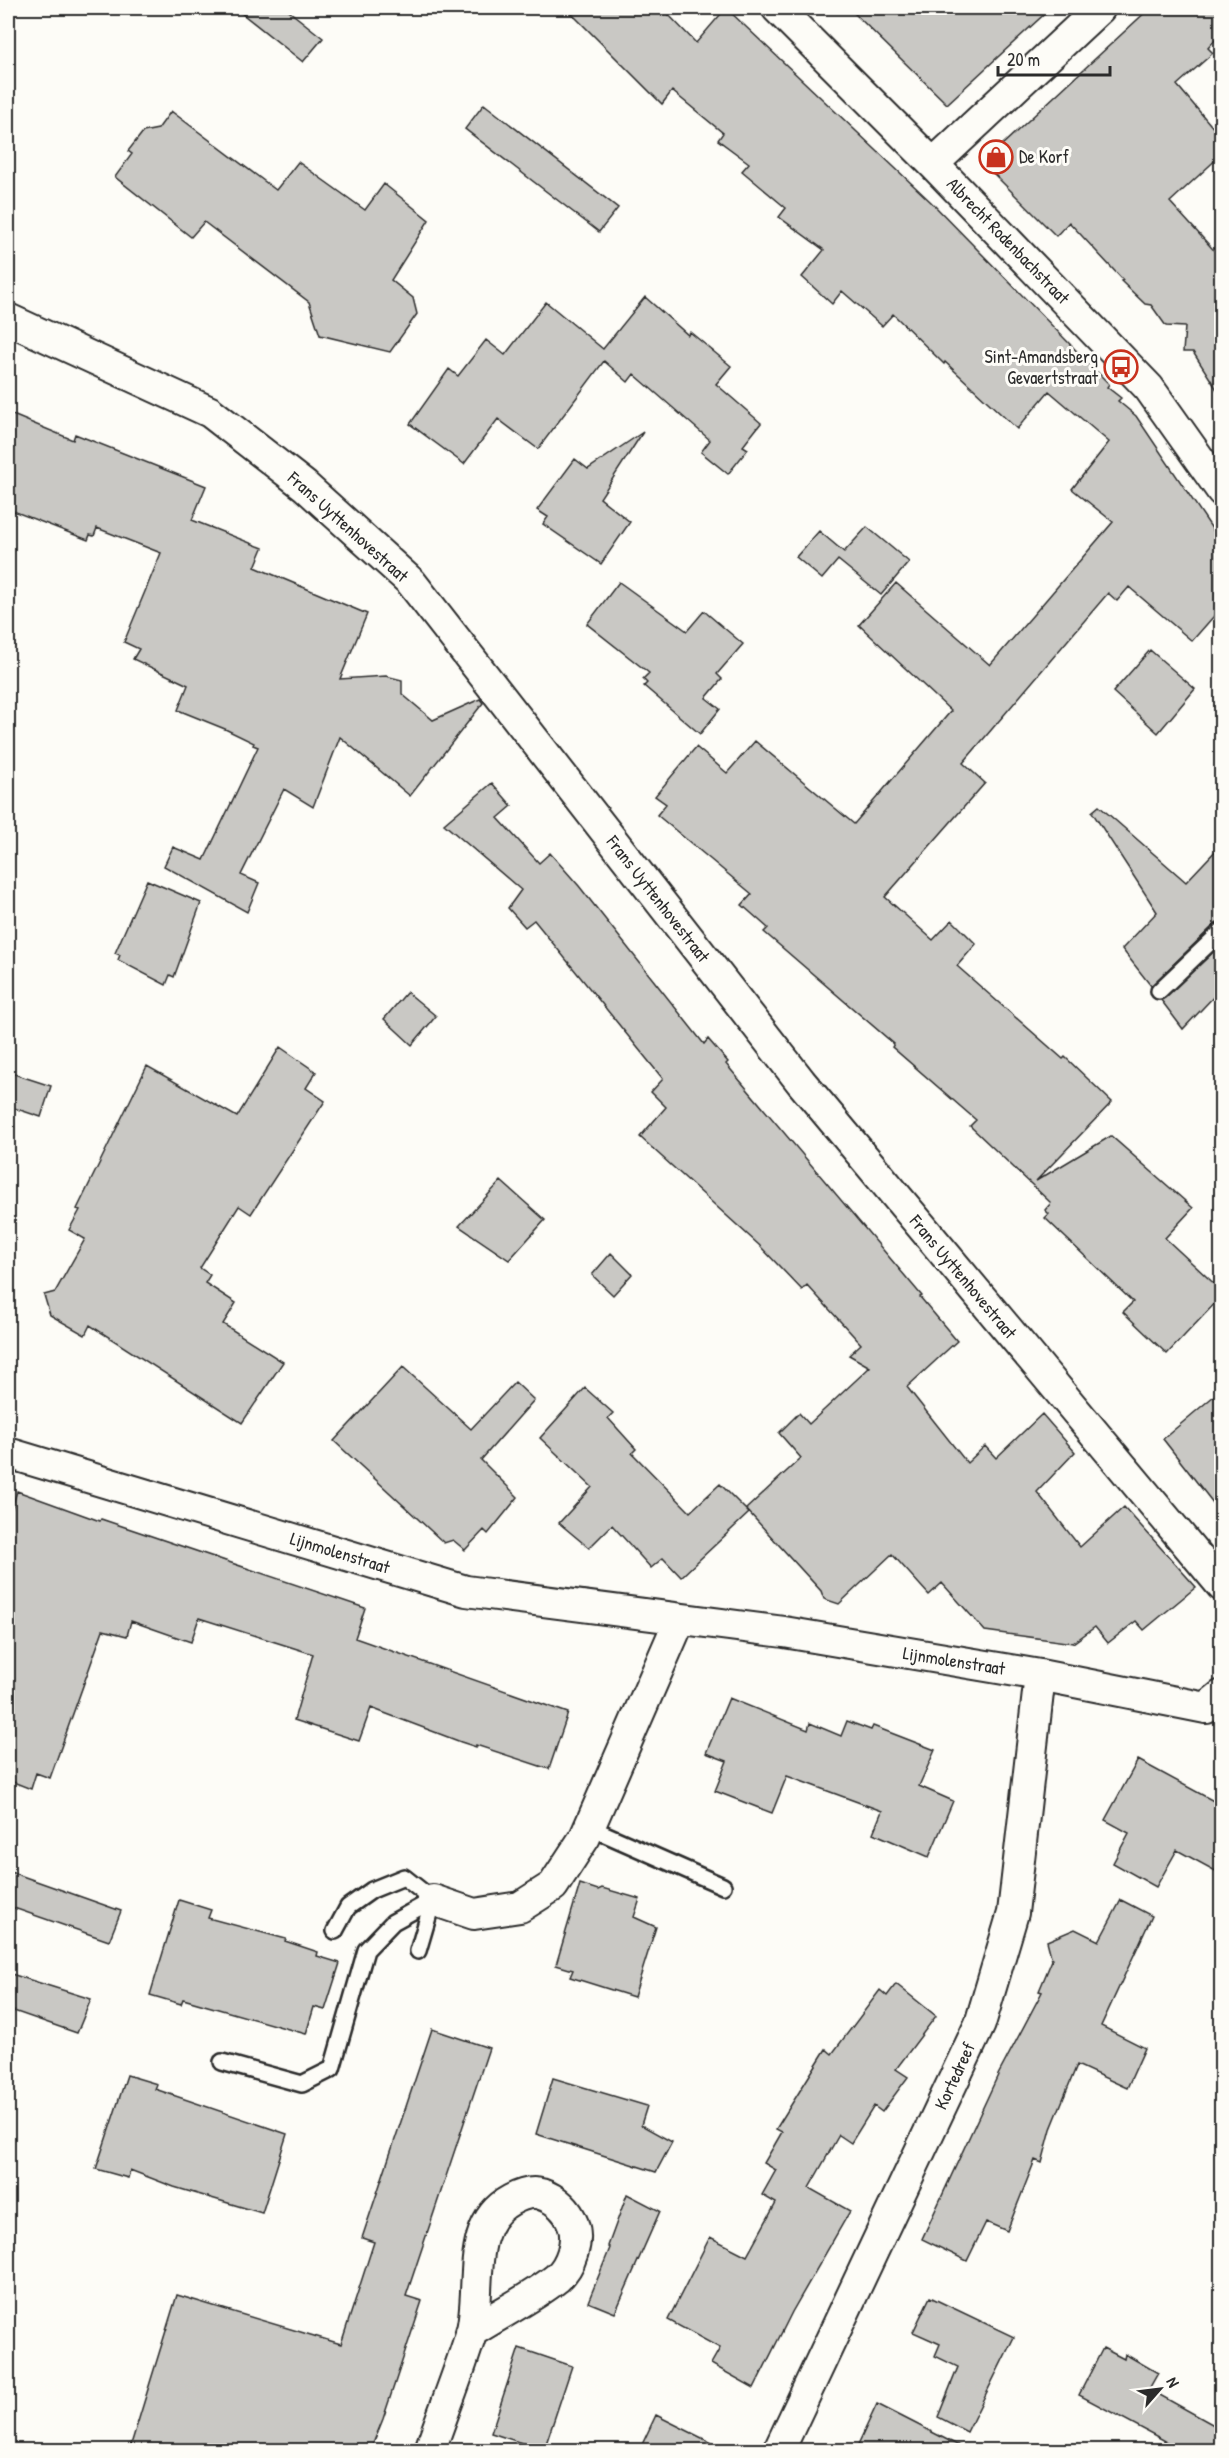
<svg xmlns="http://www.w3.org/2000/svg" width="1229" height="2458" viewBox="0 0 1229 2458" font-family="'Patrick Hand',sans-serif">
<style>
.building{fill:#c9c8c4;stroke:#2b2b2b;stroke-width:1.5}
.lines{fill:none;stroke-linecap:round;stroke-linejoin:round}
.lane-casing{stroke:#2b2b2b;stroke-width:20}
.street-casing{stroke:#2b2b2b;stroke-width:34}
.lane{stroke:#fdfcf7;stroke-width:15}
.street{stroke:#fdfcf7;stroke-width:30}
.labels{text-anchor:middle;stroke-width:6;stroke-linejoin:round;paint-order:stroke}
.poi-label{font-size:18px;fill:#2b2b2b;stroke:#fdfcf7;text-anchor:start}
.street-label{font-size:18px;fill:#2b2b2b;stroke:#fdfcf7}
</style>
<rect width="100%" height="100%" fill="#fdfcf7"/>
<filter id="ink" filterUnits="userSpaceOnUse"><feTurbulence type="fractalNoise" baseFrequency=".0167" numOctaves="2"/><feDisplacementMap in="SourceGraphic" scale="12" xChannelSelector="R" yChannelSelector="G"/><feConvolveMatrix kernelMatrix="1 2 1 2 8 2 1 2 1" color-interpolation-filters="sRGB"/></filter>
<g filter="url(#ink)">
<path class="building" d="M 235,8 L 285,8 L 323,38 L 303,62 Z
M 566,8 L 662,8 L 696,43 L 726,8 L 931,202 L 1109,384 L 1107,387 L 1121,398 L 1118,401 L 1136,416 L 1221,542 L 1221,608 L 1192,641 L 1129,587 L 1117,601 L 1108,593 L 963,763 L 985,783 L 885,897 L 933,940 L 952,920 L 976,944 L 957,966 L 1063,1059 L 1065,1057 L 1112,1102 L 1036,1181 L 1111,1136 L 1193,1208 L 1165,1238 L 1221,1290 L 1221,1297 L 1167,1354 L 1123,1312 L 1133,1302 L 1045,1218 L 1049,1214 L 1045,1210 L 1051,1203 L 970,1126 L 976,1120 L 892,1047 L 894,1044 L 764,932 L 768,928 L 742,905 L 752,894 L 657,815 L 666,804 L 655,796 L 696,747 L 727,773 L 755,741 L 854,824 L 951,711 L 859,625 L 896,583 L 990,665 L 1113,522 L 1072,489 L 1109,442 L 1049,391 L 1017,429 L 945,362 L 944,364 L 893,314 L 882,326 L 842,291 L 832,304 L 802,277 L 824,250 L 779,217 L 786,208 L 742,171 L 749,163 L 718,140 L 723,133 L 672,91 L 662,104 Z
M 849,8 L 1051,8 L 947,104 Z
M 1150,8 L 1221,8 L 1221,33 L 1208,48 L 1213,53 L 1177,85 L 1221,137 L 1221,155 L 1170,202 L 1221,258 L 1221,396 L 1193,352 L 1183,352 L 1185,327 L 1166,326 L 1151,305 L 1145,304 L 1121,281 L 1123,280 L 1069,222 L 1056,236 L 990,170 L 990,156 Z
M 484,104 L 618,208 L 599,232 L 465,129 Z
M 171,111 L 276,190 L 298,162 L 365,210 L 384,184 L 429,220 L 391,280 L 413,298 L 417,314 L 390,352 L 320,335 L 309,302 L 204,222 L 191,237 L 115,177 L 132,154 L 128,151 L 143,132 L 158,129 Z
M 645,297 L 688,335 L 690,332 L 731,366 L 716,384 L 761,423 L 743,446 L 748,449 L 728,474 L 701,452 L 710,440 L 634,374 L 628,382 L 604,361 L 538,449 L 498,419 L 464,464 L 410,424 L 449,369 L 458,376 L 486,340 L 505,355 L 546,302 L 603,349 Z
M 8,413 L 73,440 L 75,434 L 206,486 L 192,520 L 263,548 L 255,567 L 367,614 L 340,679 L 386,676 L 402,680 L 402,694 L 433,720 L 480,699 L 483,703 L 410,796 L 340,737 L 313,807 L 284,789 L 241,875 L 259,883 L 247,912 L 164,866 L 173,847 L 204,860 L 258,747 L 253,745 L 254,743 L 225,729 L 178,710 L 188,685 L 133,659 L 139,649 L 124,642 L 161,553 L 97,528 L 94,536 L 90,535 L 88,540 L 8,509 Z
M 643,432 L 600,498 L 630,522 L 601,564 L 543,524 L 548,517 L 537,510 L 575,459 L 588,469 Z
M 867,527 L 909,562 L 881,595 L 838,560 L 822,579 L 796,557 L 819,531 L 844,552 Z
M 619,582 L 687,631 L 704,611 L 743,644 L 717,674 L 722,679 L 706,698 L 720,709 L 700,734 L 644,686 L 647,683 L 643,679 L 649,673 L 587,624 Z
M 1150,650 L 1195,689 L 1158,733 L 1113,692 Z
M 492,783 L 512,806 L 498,818 L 539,863 L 550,853 L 579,886 L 704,1044 L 708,1039 L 728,1062 L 726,1064 L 922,1296 L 920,1297 L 957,1341 L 907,1387 L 967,1463 L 985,1446 L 996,1458 L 1042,1414 L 1075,1452 L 1037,1492 L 1080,1547 L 1124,1507 L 1196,1587 L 1144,1630 L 1136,1621 L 1108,1643 L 1095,1627 L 1073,1643 L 985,1631 L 942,1583 L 929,1595 L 892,1554 L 839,1604 L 824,1599 L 821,1591 L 746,1509 L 801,1458 L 779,1433 L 799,1413 L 809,1424 L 870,1367 L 849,1355 L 861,1344 L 807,1285 L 802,1290 L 759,1245 L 640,1137 L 666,1107 L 651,1092 L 663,1079 L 534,920 L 525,927 L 508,908 L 521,890 L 444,824 Z
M 1099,806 L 1186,882 L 1221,845 L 1221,921 L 1215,924 L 1151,986 L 1122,949 L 1157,912 L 1092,812 Z
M 147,880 L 201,903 L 174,977 L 170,975 L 166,985 L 118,960 L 120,955 L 115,953 Z
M 1221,945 L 1221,989 L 1183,1029 L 1161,1000 Z
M 407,992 L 436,1016 L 412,1045 L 384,1019 Z
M 280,1047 L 316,1072 L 306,1088 L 325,1101 L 251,1214 L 239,1206 L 200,1268 L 210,1275 L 205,1283 L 236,1303 L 223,1324 L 283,1362 L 242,1423 L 90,1325 L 85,1335 L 50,1315 L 44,1295 L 55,1292 L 85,1239 L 69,1230 L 80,1210 L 77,1209 L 147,1066 L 237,1117 Z
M 8,1072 L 51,1086 L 41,1117 L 8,1106 Z
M 501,1181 L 545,1220 L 509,1260 L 459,1226 Z
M 611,1253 L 632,1274 L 613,1295 L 592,1275 Z
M 403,1367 L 471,1429 L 515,1382 L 534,1400 L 481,1460 L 518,1497 L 488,1534 L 484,1530 L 465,1550 L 453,1540 L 444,1543 L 334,1441 Z
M 585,1388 L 613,1413 L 608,1418 L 636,1449 L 632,1453 L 690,1512 L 720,1484 L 749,1513 L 681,1577 L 663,1558 L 651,1568 L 612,1525 L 589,1548 L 559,1523 L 592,1487 L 540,1438 Z
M 1221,1390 L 1221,1513 L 1163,1439 Z
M 17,1491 L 100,1521 L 101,1519 L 365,1608 L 355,1638 L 568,1713 L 549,1769 L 476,1745 L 476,1747 L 461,1742 L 371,1708 L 359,1741 L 294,1720 L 313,1654 L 199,1618 L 191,1642 L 131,1621 L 127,1636 L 103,1630 L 50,1778 L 36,1773 L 31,1789 L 8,1780 L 8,1520 Z
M 729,1698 L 808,1730 L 810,1723 L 841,1736 L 847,1721 L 871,1730 L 873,1726 L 935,1750 L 919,1786 L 953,1801 L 929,1857 L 873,1833 L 882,1811 L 787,1776 L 772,1813 L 715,1791 L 727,1761 L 706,1753 Z
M 1138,1760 L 1221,1805 L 1221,1874 L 1177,1850 L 1156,1887 L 1113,1863 L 1129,1833 L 1105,1820 Z
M 8,1871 L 121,1911 L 109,1941 L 8,1906 Z
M 580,1884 L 598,1890 L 602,1888 L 640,1899 L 634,1917 L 656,1927 L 634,1997 L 570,1977 L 573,1970 L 556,1965 Z
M 179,1900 L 211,1910 L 208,1918 L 286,1939 L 285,1941 L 318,1952 L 317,1956 L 340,1963 L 325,2010 L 314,2007 L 306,2034 L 183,1999 L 181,2004 L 150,1995 Z
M 1121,1900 L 1152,1916 L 1101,2026 L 1145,2048 L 1127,2088 L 1077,2065 L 1051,2129 L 1042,2163 L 1035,2160 L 1007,2231 L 986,2222 L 967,2261 L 922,2239 L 998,2075 L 1042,1992 L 1039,1991 L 1052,1960 L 1047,1941 L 1075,1929 L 1099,1941 Z
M 8,1973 L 91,1999 L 77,2033 L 8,2009 Z
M 896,1984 L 936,2016 L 896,2069 L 908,2077 L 882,2112 L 874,2106 L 851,2143 L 839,2135 L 809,2188 L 850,2211 L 792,2312 L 754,2388 L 711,2364 L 720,2348 L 668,2320 L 710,2237 L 747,2256 L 776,2203 L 762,2195 L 776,2170 L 764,2163 L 782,2132 L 776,2129 L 826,2049 L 832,2054 L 880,1990 L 887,1996 Z
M 432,2029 L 489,2048 L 406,2296 L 422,2301 L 383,2419 L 370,2451 L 129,2451 L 177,2295 L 341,2344 L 374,2242 L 362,2238 Z
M 127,2075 L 157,2084 L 155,2089 L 287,2134 L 262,2213 L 174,2187 L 130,2170 L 128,2178 L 96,2169 Z
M 553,2078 L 647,2106 L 641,2125 L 672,2142 L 656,2172 L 536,2134 Z
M 627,2194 L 660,2211 L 615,2313 L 588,2302 L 610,2248 L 608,2246 Z
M 930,2297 L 1014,2337 L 967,2432 L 938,2417 L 958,2367 L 935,2356 L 940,2344 L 913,2332 Z
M 519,2348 L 572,2366 L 544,2450 L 491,2433 Z
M 1103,2348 L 1124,2359 L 1125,2354 L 1158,2373 L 1149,2389 L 1221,2429 L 1221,2451 L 1184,2451 L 1079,2395 Z
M 877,2404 L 969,2451 L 855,2451 Z
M 656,2415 L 728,2451 L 639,2451 Z"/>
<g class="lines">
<defs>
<path id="lane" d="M 1159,991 L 1222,931
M 589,1827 L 723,1886
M 335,1931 L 348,1907 L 372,1890 L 404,1877 L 433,1900
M 418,1951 L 433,1900
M 222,2062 L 302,2084 L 332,2069 L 366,1950 L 393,1922 L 433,1900"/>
<path id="street" d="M 777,8 L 933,164 L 1149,388 L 1222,491
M 933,164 L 1100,8
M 8,319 L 210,412 L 305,486 L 411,582 L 801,1082 L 1222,1586
M 8,1453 L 466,1591 L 784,1632 L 1040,1675 L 1206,1708 L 1222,1695
M 433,1900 L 474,1914 L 520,1907 L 553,1886 L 585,1837 L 680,1619
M 430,2450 C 443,2412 459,2373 471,2334 C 483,2291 464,2225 511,2200 C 520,2195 531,2191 541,2194 C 556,2199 568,2210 573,2224 C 579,2241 571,2266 557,2278 C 532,2298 499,2314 471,2332
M 779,2450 L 980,2024 L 1013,1913 L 1040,1675"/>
</defs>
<use href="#lane" class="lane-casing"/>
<use href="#street" class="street-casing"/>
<use href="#lane" class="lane"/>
<use href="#street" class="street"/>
</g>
</g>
<defs>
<symbol id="shop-ring" viewBox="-11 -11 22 22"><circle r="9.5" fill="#fdfcf7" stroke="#c8321e" stroke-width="1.5"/><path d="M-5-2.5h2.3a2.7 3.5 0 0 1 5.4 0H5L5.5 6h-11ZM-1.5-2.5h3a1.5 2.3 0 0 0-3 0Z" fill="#c8321e"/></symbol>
<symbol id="bus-ring" viewBox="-11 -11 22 22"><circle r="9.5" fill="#fdfcf7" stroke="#c8321e" stroke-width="1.5"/><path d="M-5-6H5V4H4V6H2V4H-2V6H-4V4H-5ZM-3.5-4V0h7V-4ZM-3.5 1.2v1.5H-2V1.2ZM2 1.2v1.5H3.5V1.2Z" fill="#c8321e"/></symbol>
</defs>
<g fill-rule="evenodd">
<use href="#shop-ring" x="977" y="138" width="38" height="38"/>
<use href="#bus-ring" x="1102" y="348" width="38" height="38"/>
</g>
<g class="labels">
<g class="poi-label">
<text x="1019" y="163">De Korf</text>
<text x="1098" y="363" text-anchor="end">Sint-Amandsberg<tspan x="1098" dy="21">Gevaertstraat</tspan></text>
</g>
<g class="street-label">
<text transform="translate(1008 241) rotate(46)" y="6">Albrecht Rodenbachstraat</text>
<text transform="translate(348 527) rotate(42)" y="6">Frans Uyttenhovestraat</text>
<text transform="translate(658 899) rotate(52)" y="6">Frans Uyttenhovestraat</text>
<text transform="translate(963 1277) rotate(50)" y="6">Frans Uyttenhovestraat</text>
<text transform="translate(340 1553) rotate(17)" y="6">Lijnmolenstraat</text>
<text transform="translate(954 1661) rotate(9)" y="6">Lijnmolenstraat</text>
<text transform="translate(955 2076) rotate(-65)" y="6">Kortedreef</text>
</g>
</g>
<rect width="1229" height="2458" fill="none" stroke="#fdfcf7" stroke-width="30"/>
<rect x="15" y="15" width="1199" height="2428" fill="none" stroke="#2b2b2b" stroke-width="2" filter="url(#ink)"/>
<g transform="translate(1160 2389) rotate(62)" stroke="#fdfcf7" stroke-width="4.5" paint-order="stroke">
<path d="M0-4.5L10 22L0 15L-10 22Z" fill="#2b2b2b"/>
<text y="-9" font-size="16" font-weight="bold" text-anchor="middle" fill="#2b2b2b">N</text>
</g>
<path d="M998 66v9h112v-9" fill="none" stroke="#2b2b2b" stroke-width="3"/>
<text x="1007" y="66" font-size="18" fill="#2b2b2b" stroke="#fdfcf7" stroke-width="4.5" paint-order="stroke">20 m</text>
</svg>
